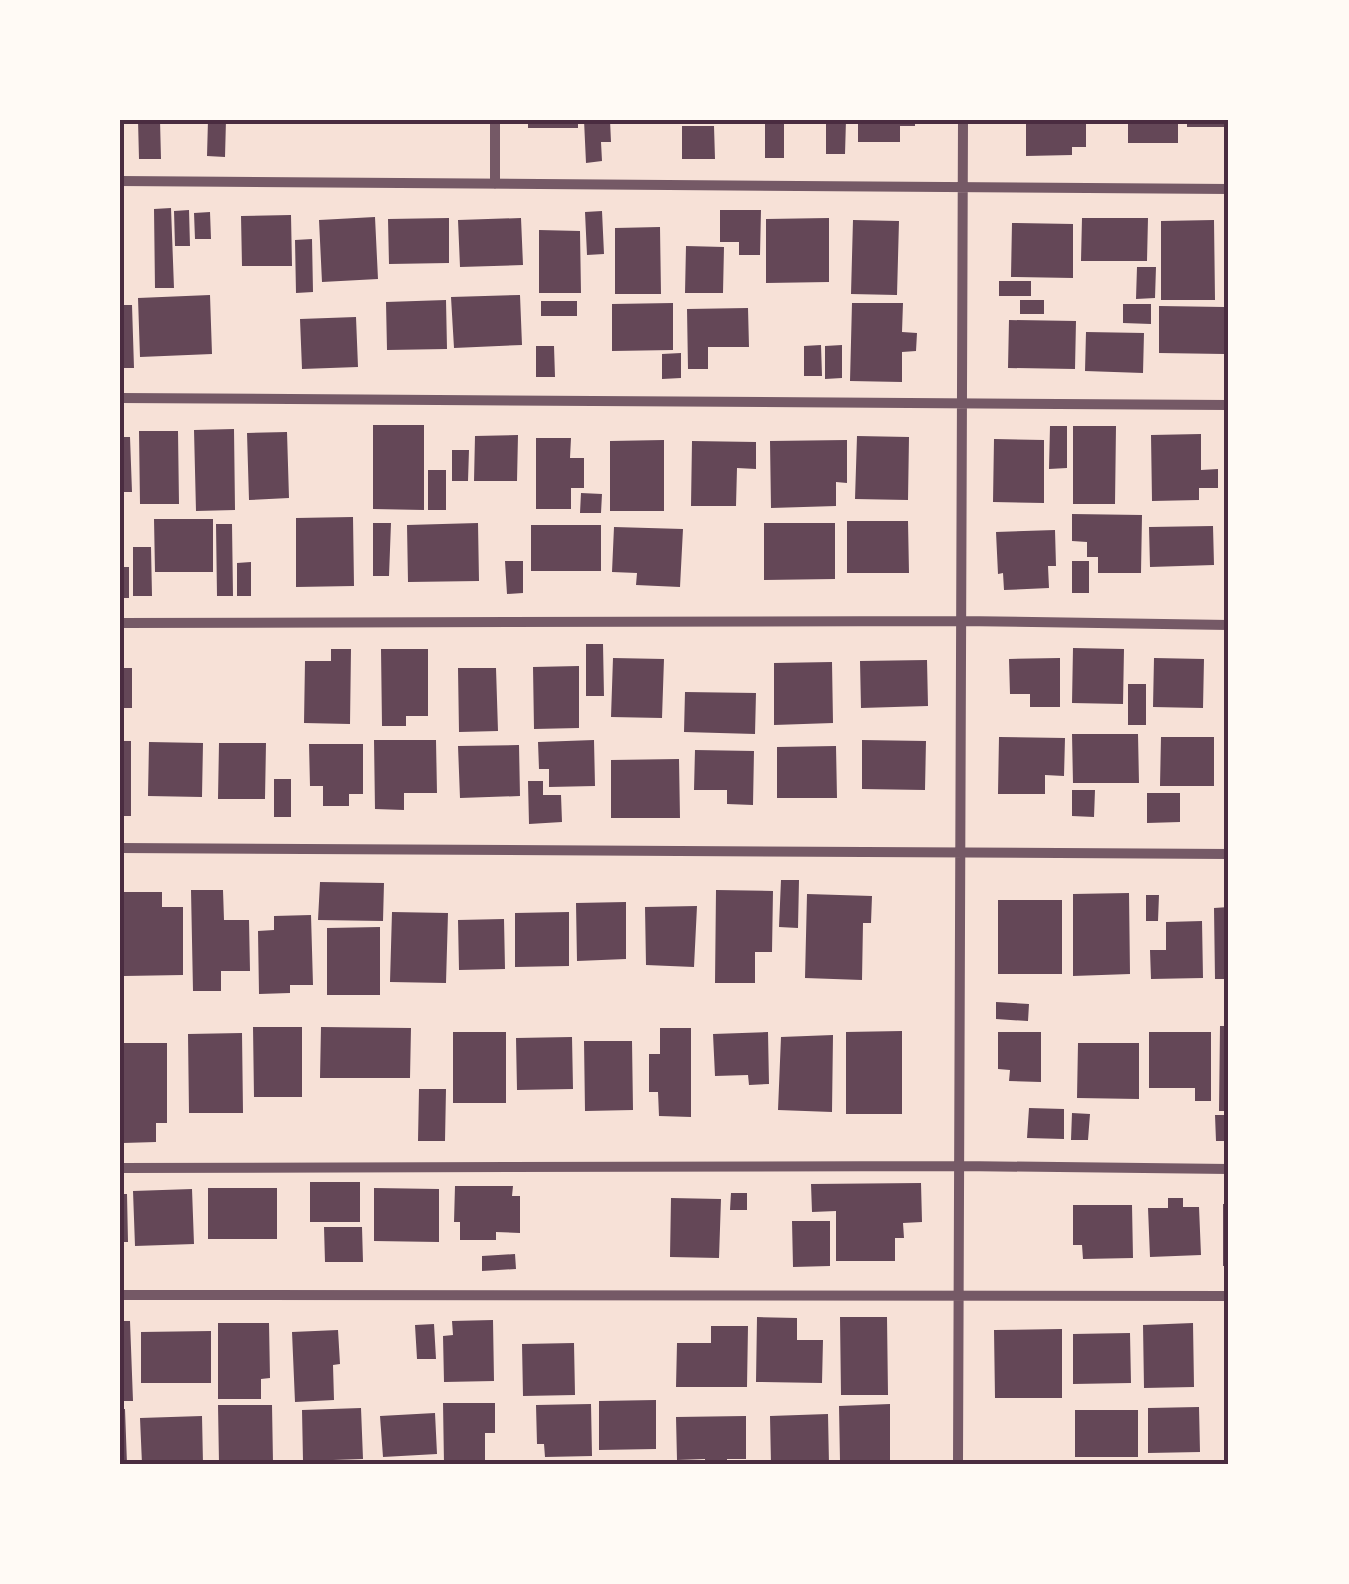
<svg xmlns="http://www.w3.org/2000/svg" width="1349" height="1584" viewBox="0 0 1349 1584" font-family="'Fira Sans Condensed',sans-serif">
<style>
.building{fill:#644757}
.lines{fill:none;stroke-linecap:round;stroke-linejoin:round}
.minor{stroke:#755966;stroke-width:10}
.neatline{fill:none;stroke:#4a2c40;stroke-width:4}
</style>
<rect width="100%" height="100%" fill="#f7e1d7"/>
<path class="building" d="M 138,120 L 160,120 L 161,159 L 139,159 Z
M 208,120 L 226,120 L 225,157 L 207,156 Z
M 528,120 L 578,120 L 578,128 L 528,128 Z
M 584,120 L 610,120 L 611,142 L 601,142 L 602,161 L 586,163 Z
M 784,120 L 784,158 L 765,158 L 765,121 Z
M 826,120 L 846,120 L 845,154 L 826,154 Z
M 858,120 L 915,120 L 915,126 L 900,126 L 900,142 L 858,142 Z
M 1026,120 L 1086,120 L 1086,147 L 1072,147 L 1072,155 L 1026,156 Z
M 1128,120 L 1178,120 L 1178,143 L 1128,143 Z
M 1187,120 L 1229,120 L 1229,127 L 1187,127 Z
M 682,126 L 714,126 L 715,159 L 682,159 Z
M 171,208 L 174,288 L 155,288 L 154,209 Z
M 189,210 L 190,246 L 175,246 L 174,211 Z
M 720,210 L 761,210 L 760,255 L 739,255 L 739,242 L 720,242 Z
M 602,211 L 604,254 L 587,255 L 585,212 Z
M 210,212 L 211,239 L 195,239 L 194,213 Z
M 291,215 L 292,266 L 242,266 L 241,216 Z
M 375,217 L 378,279 L 322,282 L 319,220 Z
M 449,218 L 449,263 L 389,264 L 388,219 Z
M 521,218 L 523,265 L 460,267 L 458,220 Z
M 829,218 L 829,282 L 766,283 L 766,219 Z
M 1082,218 L 1148,218 L 1147,261 L 1081,261 Z
M 853,220 L 899,221 L 897,295 L 851,294 Z
M 1214,220 L 1215,300 L 1161,300 L 1161,221 Z
M 1012,223 L 1073,224 L 1073,278 L 1011,277 Z
M 660,227 L 661,294 L 615,294 L 615,228 Z
M 539,230 L 580,231 L 581,293 L 539,293 Z
M 312,239 L 313,292 L 296,293 L 295,240 Z
M 686,246 L 724,247 L 723,293 L 685,293 Z
M 1137,267 L 1156,267 L 1155,298 L 1136,299 Z
M 999,281 L 1031,281 L 1031,296 L 999,296 Z
M 210,295 L 212,354 L 140,357 L 138,298 Z
M 520,295 L 522,345 L 454,348 L 451,297 Z
M 446,300 L 447,349 L 387,350 L 386,302 Z
M 1020,300 L 1044,300 L 1044,314 L 1020,314 Z
M 541,301 L 577,301 L 577,316 L 541,316 Z
M 673,303 L 673,350 L 612,351 L 612,304 Z
M 852,303 L 903,303 L 902,332 L 917,333 L 916,351 L 902,352 L 902,382 L 850,381 Z
M 1123,304 L 1151,304 L 1151,324 L 1123,323 Z
M 120,305 L 132,305 L 134,368 L 120,368 Z
M 1159,306 L 1224,307 L 1224,354 L 1159,353 Z
M 748,308 L 749,347 L 708,347 L 708,369 L 688,369 L 687,309 Z
M 356,317 L 358,367 L 302,369 L 300,319 Z
M 1009,320 L 1076,321 L 1075,369 L 1008,368 Z
M 1086,332 L 1144,333 L 1143,373 L 1085,371 Z
M 821,345 L 822,376 L 804,376 L 804,346 Z
M 842,345 L 842,378 L 825,379 L 825,346 Z
M 536,346 L 554,346 L 555,377 L 536,377 Z
M 681,353 L 681,378 L 662,379 L 662,354 Z
M 373,425 L 424,425 L 424,510 L 373,509 Z
M 1050,426 L 1067,426 L 1067,468 L 1049,469 Z
M 1073,426 L 1116,426 L 1115,504 L 1073,504 Z
M 234,429 L 235,510 L 196,511 L 194,430 Z
M 139,431 L 178,431 L 179,504 L 140,504 Z
M 287,432 L 289,498 L 249,500 L 247,433 Z
M 1201,434 L 1201,470 L 1218,469 L 1218,488 L 1199,488 L 1199,500 L 1152,501 L 1151,435 Z
M 518,435 L 517,481 L 474,481 L 475,436 Z
M 857,436 L 909,437 L 908,500 L 855,499 Z
M 120,437 L 130,437 L 132,492 L 120,492 Z
M 536,438 L 571,438 L 570,458 L 584,458 L 584,488 L 571,488 L 571,509 L 536,509 Z
M 994,439 L 1044,440 L 1044,503 L 993,502 Z
M 664,440 L 664,511 L 610,511 L 610,441 Z
M 847,440 L 847,483 L 836,482 L 836,506 L 771,508 L 770,441 Z
M 692,441 L 756,442 L 756,469 L 737,468 L 736,506 L 691,506 Z
M 452,450 L 469,450 L 468,481 L 452,481 Z
M 428,470 L 446,470 L 446,510 L 428,510 Z
M 581,493 L 602,494 L 601,513 L 580,513 Z
M 1072,514 L 1142,515 L 1141,573 L 1098,573 L 1098,557 L 1087,557 L 1087,542 L 1072,541 Z
M 353,517 L 354,586 L 296,587 L 296,518 Z
M 154,519 L 213,519 L 213,572 L 155,572 Z
M 847,521 L 908,521 L 909,573 L 847,573 Z
M 373,523 L 391,523 L 389,576 L 373,576 Z
M 478,523 L 479,581 L 408,582 L 407,525 Z
M 764,523 L 835,523 L 835,579 L 764,580 Z
M 216,524 L 232,524 L 233,596 L 217,596 Z
M 531,525 L 601,525 L 601,571 L 531,571 Z
M 1213,526 L 1214,565 L 1150,567 L 1149,527 Z
M 614,527 L 683,529 L 680,587 L 636,585 L 637,573 L 612,572 Z
M 1055,530 L 1056,566 L 1048,566 L 1049,588 L 1004,590 L 1003,573 L 998,574 L 996,532 Z
M 133,547 L 151,547 L 152,596 L 133,596 Z
M 505,561 L 523,561 L 523,593 L 507,594 Z
M 1072,561 L 1089,561 L 1089,593 L 1072,593 Z
M 251,562 L 251,596 L 237,596 L 237,563 Z
M 120,567 L 129,567 L 129,598 L 120,598 Z
M 586,644 L 603,644 L 604,696 L 586,696 Z
M 1073,648 L 1124,649 L 1123,704 L 1072,703 Z
M 331,649 L 351,649 L 350,724 L 304,723 L 305,661 L 331,661 Z
M 381,649 L 428,649 L 428,716 L 406,716 L 406,726 L 382,726 Z
M 613,658 L 664,659 L 662,718 L 611,717 Z
M 1060,658 L 1060,707 L 1030,707 L 1030,694 L 1010,694 L 1009,659 Z
M 1154,658 L 1204,659 L 1203,708 L 1153,707 Z
M 927,660 L 928,706 L 861,708 L 860,661 Z
M 832,662 L 833,723 L 774,725 L 774,663 Z
M 579,666 L 579,728 L 534,729 L 533,667 Z
M 120,668 L 132,668 L 132,708 L 120,708 Z
M 458,668 L 496,668 L 498,731 L 459,732 Z
M 1128,684 L 1146,684 L 1146,725 L 1128,725 Z
M 685,692 L 756,693 L 755,734 L 684,732 Z
M 1072,734 L 1138,734 L 1139,783 L 1073,783 Z
M 999,737 L 1065,738 L 1064,776 L 1045,775 L 1045,794 L 998,794 Z
M 1161,737 L 1214,737 L 1214,786 L 1160,786 Z
M 374,740 L 436,740 L 437,793 L 404,793 L 404,810 L 375,809 Z
M 594,740 L 595,786 L 549,787 L 549,769 L 539,769 L 538,742 Z
M 862,740 L 926,741 L 925,790 L 862,789 Z
M 120,741 L 131,741 L 131,816 L 120,816 Z
M 149,742 L 203,743 L 202,797 L 148,796 Z
M 219,743 L 266,743 L 265,799 L 218,799 Z
M 309,744 L 363,744 L 363,794 L 349,794 L 349,806 L 323,806 L 323,786 L 310,786 Z
M 519,745 L 520,796 L 460,798 L 458,746 Z
M 836,746 L 837,798 L 777,798 L 777,747 Z
M 695,750 L 754,751 L 753,805 L 727,804 L 727,790 L 694,790 Z
M 679,759 L 680,818 L 611,818 L 611,760 Z
M 274,779 L 291,779 L 291,817 L 274,817 Z
M 528,781 L 543,781 L 543,795 L 561,795 L 562,822 L 529,824 Z
M 1072,790 L 1095,790 L 1094,817 L 1072,816 Z
M 1147,793 L 1180,793 L 1180,822 L 1147,823 Z
M 781,880 L 799,880 L 798,928 L 779,927 Z
M 320,882 L 384,883 L 383,921 L 318,920 Z
M 191,890 L 223,890 L 224,920 L 249,920 L 250,971 L 221,971 L 221,991 L 193,991 Z
M 716,890 L 773,891 L 772,952 L 755,952 L 755,983 L 715,983 Z
M 123,892 L 162,892 L 162,907 L 183,907 L 183,975 L 124,976 Z
M 1129,893 L 1130,974 L 1073,976 L 1073,894 Z
M 807,894 L 872,896 L 871,923 L 863,923 L 862,980 L 805,978 Z
M 1146,895 L 1159,895 L 1158,921 L 1146,921 Z
M 998,900 L 1062,900 L 1062,974 L 998,974 Z
M 626,902 L 626,959 L 577,961 L 576,903 Z
M 697,906 L 694,967 L 646,965 L 645,907 Z
M 1229,907 L 1229,979 L 1215,979 L 1214,908 Z
M 392,912 L 448,913 L 446,983 L 390,982 Z
M 569,912 L 569,966 L 515,967 L 515,913 Z
M 311,915 L 313,985 L 290,985 L 290,993 L 259,994 L 258,931 L 274,930 L 274,916 Z
M 504,919 L 505,969 L 459,970 L 458,920 Z
M 1202,921 L 1203,978 L 1151,979 L 1150,950 L 1166,950 L 1166,922 Z
M 380,927 L 380,995 L 327,995 L 327,928 Z
M 996,1002 L 1029,1004 L 1028,1021 L 996,1019 Z
M 1220,1026 L 1229,1026 L 1229,1111 L 1219,1111 Z
M 253,1027 L 302,1027 L 302,1097 L 254,1097 Z
M 321,1027 L 411,1028 L 410,1078 L 320,1078 Z
M 660,1028 L 691,1028 L 691,1117 L 659,1116 L 658,1092 L 649,1092 L 649,1054 L 660,1054 Z
M 902,1031 L 902,1114 L 846,1114 L 846,1032 Z
M 453,1032 L 506,1032 L 506,1103 L 453,1103 Z
M 768,1032 L 769,1084 L 749,1085 L 748,1075 L 715,1076 L 713,1034 Z
M 998,1032 L 1041,1032 L 1041,1082 L 1009,1081 L 1010,1070 L 998,1069 Z
M 1149,1032 L 1211,1032 L 1211,1101 L 1195,1101 L 1195,1088 L 1149,1088 Z
M 242,1033 L 243,1113 L 189,1113 L 188,1034 Z
M 833,1035 L 832,1112 L 778,1110 L 781,1037 Z
M 572,1037 L 573,1089 L 517,1090 L 516,1038 Z
M 584,1041 L 632,1041 L 633,1110 L 585,1111 Z
M 122,1043 L 167,1043 L 167,1123 L 156,1123 L 156,1142 L 123,1143 Z
M 1078,1043 L 1139,1043 L 1139,1099 L 1077,1098 Z
M 419,1089 L 446,1089 L 445,1141 L 418,1141 Z
M 1029,1108 L 1064,1109 L 1064,1139 L 1027,1138 Z
M 1072,1113 L 1090,1114 L 1088,1140 L 1071,1140 Z
M 1215,1115 L 1229,1115 L 1229,1141 L 1216,1141 Z
M 310,1182 L 360,1182 L 360,1222 L 310,1222 Z
M 921,1183 L 922,1222 L 903,1223 L 904,1238 L 895,1238 L 895,1261 L 836,1261 L 836,1211 L 812,1212 L 811,1184 Z
M 455,1186 L 513,1186 L 512,1196 L 520,1196 L 520,1233 L 496,1232 L 496,1240 L 460,1240 L 460,1222 L 454,1222 Z
M 208,1188 L 277,1188 L 277,1239 L 208,1239 Z
M 374,1188 L 439,1189 L 439,1242 L 374,1241 Z
M 192,1189 L 194,1244 L 135,1246 L 133,1191 Z
M 731,1193 L 747,1193 L 747,1210 L 730,1210 Z
M 120,1194 L 127,1194 L 128,1242 L 120,1242 Z
M 671,1198 L 721,1199 L 719,1258 L 670,1257 Z
M 1168,1198 L 1183,1198 L 1183,1207 L 1199,1207 L 1201,1255 L 1150,1257 L 1148,1208 L 1168,1208 Z
M 1223,1204 L 1229,1204 L 1229,1266 L 1223,1266 Z
M 1073,1205 L 1132,1205 L 1133,1258 L 1083,1259 L 1082,1245 L 1073,1245 Z
M 792,1221 L 830,1221 L 830,1266 L 793,1267 Z
M 324,1227 L 362,1227 L 363,1262 L 325,1262 Z
M 515,1254 L 516,1269 L 482,1271 L 482,1256 Z
M 757,1317 L 797,1318 L 797,1340 L 823,1340 L 822,1383 L 756,1382 Z
M 840,1317 L 887,1317 L 888,1395 L 841,1395 Z
M 493,1320 L 494,1381 L 444,1382 L 443,1336 L 453,1335 L 452,1321 Z
M 120,1321 L 130,1321 L 133,1401 L 120,1401 Z
M 218,1323 L 269,1323 L 270,1378 L 261,1379 L 261,1399 L 218,1399 Z
M 1193,1323 L 1194,1387 L 1144,1388 L 1143,1325 Z
M 434,1324 L 436,1359 L 417,1359 L 415,1325 Z
M 711,1326 L 748,1326 L 747,1387 L 676,1387 L 677,1343 L 711,1343 Z
M 1062,1329 L 1062,1398 L 995,1398 L 994,1330 Z
M 338,1330 L 340,1364 L 333,1365 L 334,1400 L 295,1402 L 292,1332 Z
M 211,1331 L 211,1383 L 141,1383 L 141,1332 Z
M 1130,1333 L 1131,1383 L 1073,1384 L 1073,1334 Z
M 574,1343 L 575,1395 L 523,1396 L 522,1344 Z
M 656,1400 L 656,1449 L 599,1450 L 599,1401 Z
M 443,1403 L 495,1403 L 495,1433 L 485,1433 L 485,1464 L 444,1464 Z
M 591,1404 L 592,1456 L 545,1457 L 544,1444 L 537,1444 L 536,1405 Z
M 890,1404 L 890,1461 L 840,1461 L 839,1406 Z
M 218,1405 L 272,1405 L 273,1463 L 219,1463 Z
M 1199,1407 L 1200,1452 L 1148,1453 L 1148,1408 Z
M 361,1408 L 363,1459 L 303,1461 L 302,1410 Z
M 120,1409 L 125,1409 L 127,1464 L 120,1464 Z
M 1075,1410 L 1138,1410 L 1138,1457 L 1075,1457 Z
M 435,1413 L 437,1454 L 383,1457 L 380,1416 Z
M 828,1414 L 829,1464 L 771,1464 L 770,1416 Z
M 202,1416 L 203,1464 L 142,1464 L 140,1418 Z
M 746,1416 L 746,1459 L 727,1459 L 727,1464 L 705,1464 L 705,1459 L 677,1460 L 676,1417 Z"/>
<g class="lines">
<path class="minor" d="M 120,181 L 1229,189
M 495,184 L 495,120
M 120,398 L 1229,405
M 120,623 L 960,621 L 1229,625
M 120,848 L 1229,854
M 120,1168 L 960,1166 L 1229,1169
M 120,1295 L 1229,1296
M 958,1464 L 963,120"/>
</g>
<rect width="1349" height="1584" fill="none" stroke="#fffaf5" stroke-width="245"/>
<rect x="122" y="122" width="1104" height="1340" class="neatline"/>
</svg>
